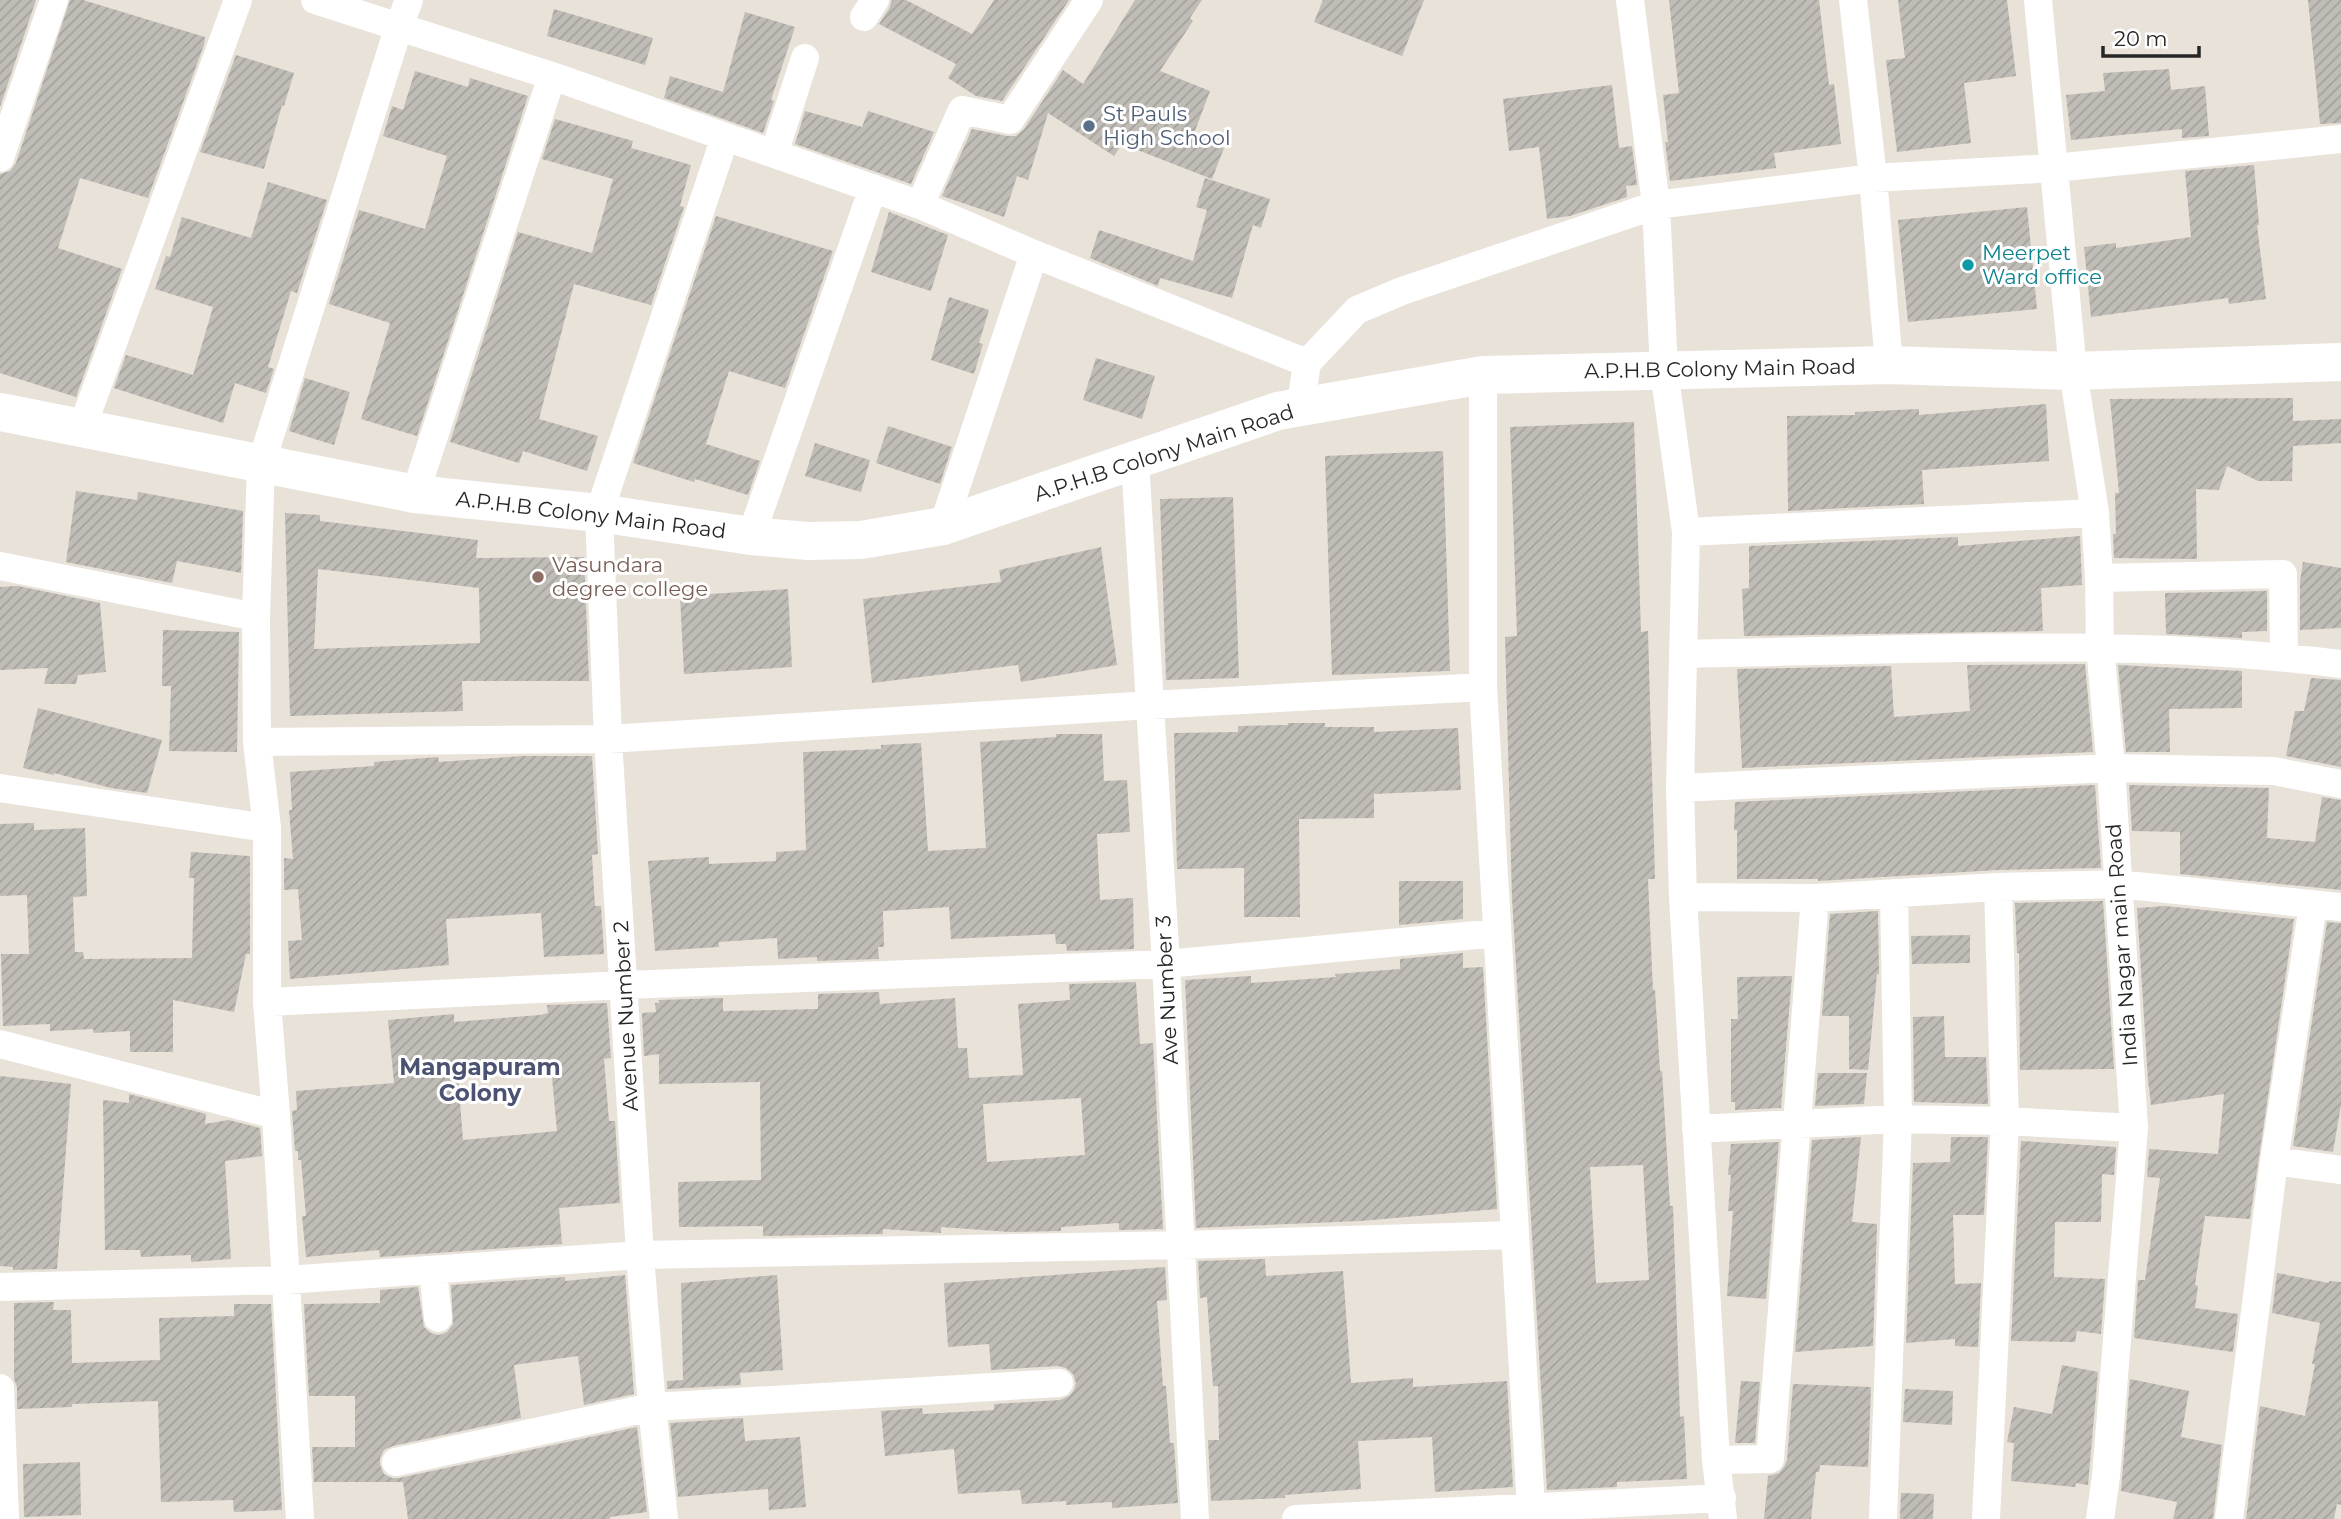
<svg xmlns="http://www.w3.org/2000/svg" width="2341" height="1519" viewBox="0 0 2341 1519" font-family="Montserrat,sans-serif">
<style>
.building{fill:url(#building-hatch);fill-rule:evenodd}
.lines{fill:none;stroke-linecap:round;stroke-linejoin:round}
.street{stroke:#fff;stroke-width:28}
.secondary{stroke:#fff;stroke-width:38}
.service-dot{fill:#5c6f8a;stroke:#fff;stroke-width:2.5}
.culture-dot{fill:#0f9aa8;stroke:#fff;stroke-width:2.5}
.education-dot{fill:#8d6e63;stroke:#fff;stroke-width:2.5}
.labels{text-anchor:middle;stroke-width:6;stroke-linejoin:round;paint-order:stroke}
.service-label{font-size:21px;fill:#4e5e75;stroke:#fff;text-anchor:start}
.culture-label{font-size:21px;fill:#0d838f;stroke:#fff;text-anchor:start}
.street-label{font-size:21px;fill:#262626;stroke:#fff}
.education-label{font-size:21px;fill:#785e54;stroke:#fff;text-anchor:start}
.neighbourhood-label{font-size:23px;font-weight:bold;fill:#4c5272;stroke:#fff}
</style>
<defs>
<pattern id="building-hatch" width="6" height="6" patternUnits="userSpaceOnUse" patternTransform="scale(1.75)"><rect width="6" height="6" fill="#c0bcb6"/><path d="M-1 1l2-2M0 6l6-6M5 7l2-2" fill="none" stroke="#a5a19c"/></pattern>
</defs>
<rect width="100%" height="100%" fill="#e8e2d9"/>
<path class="building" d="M 0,0 L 36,0 L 0,107 Z
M 70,0 L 83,0 L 205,37 L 204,45 L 148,198 L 80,178 L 58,248 L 122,269 L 76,397 L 0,373 L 0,174 L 10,171 L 16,163 Z
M 892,0 L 906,0 L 972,34 L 994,0 L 1069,0 L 1002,101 L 976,96 L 948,78 L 956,64 L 879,24 L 889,9 Z
M 1135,0 L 1202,0 L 1190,18 L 1193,21 L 1160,71 L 1210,91 L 1193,136 L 1224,148 L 1212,179 L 1122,144 L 1114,156 L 1048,113 L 1028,180 L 1017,176 L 1004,217 L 942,196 L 972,129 L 1007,136 L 1016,136 L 1024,129 L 1063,70 L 1083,84 Z
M 1323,0 L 1424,0 L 1402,56 L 1314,22 Z
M 1669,0 L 1819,0 L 1829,85 L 1834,84 L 1841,144 L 1774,153 L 1776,168 L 1670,181 L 1665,142 L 1668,142 L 1663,95 L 1679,93 Z
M 1898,0 L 2007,0 L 2016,76 L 1964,83 L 1971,143 L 1897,152 L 1886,60 L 1905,58 Z
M 2308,0 L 2341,0 L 2341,123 L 2320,124 Z
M 554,9 L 653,38 L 645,65 L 547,36 Z
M 745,12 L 795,27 L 771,100 L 774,101 L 763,133 L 664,98 L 670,76 L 723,92 Z
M 236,55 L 294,73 L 284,106 L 282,105 L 264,169 L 200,152 Z
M 2169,69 L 2171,90 L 2205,86 L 2209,136 L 2182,138 L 2182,129 L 2071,140 L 2066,95 L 2105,91 L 2103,73 Z
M 415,71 L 468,87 L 470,78 L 528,96 L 417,436 L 361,419 L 390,323 L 329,304 L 359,210 L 425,229 L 447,156 L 383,136 L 392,106 L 403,110 Z
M 1612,85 L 1619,148 L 1632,146 L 1637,185 L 1626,186 L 1627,197 L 1570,216 L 1547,219 L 1539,147 L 1509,151 L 1503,99 Z
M 805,111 L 862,127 L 868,111 L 934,132 L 911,184 L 795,144 Z
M 555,119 L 633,141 L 631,148 L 691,165 L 680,206 L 684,207 L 651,305 L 574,284 L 539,419 L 598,436 L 587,471 L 523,451 L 519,463 L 450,442 L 518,232 L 592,253 L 613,179 L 542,159 Z
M 2254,165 L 2259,225 L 2257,225 L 2266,299 L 2229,304 L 2228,298 L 2091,317 L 2084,247 L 2116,243 L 2116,248 L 2191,237 L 2185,171 Z
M 1205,178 L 1270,199 L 1261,228 L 1253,225 L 1232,298 L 1160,278 L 1158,286 L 1090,258 L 1099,230 L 1193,261 L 1207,210 L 1196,207 Z
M 268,182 L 327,200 L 297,293 L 291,291 L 268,367 L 274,369 L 266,393 L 235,383 L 223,423 L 114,388 L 126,355 L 193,375 L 213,307 L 155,289 L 166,256 L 170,257 L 182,217 L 251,238 Z
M 2027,207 L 2037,309 L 1908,322 L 1898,220 Z
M 889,212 L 948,235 L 931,291 L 871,272 Z
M 716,216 L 833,251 L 785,388 L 729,371 L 706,444 L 760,461 L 748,495 L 695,479 L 694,482 L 633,463 Z
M 949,297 L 989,310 L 979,343 L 983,344 L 974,374 L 931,360 Z
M 1096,358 L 1155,376 L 1142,419 L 1083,400 Z
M 305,378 L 350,392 L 334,445 L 289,431 Z
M 2293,398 L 2293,421 L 2341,419 L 2341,443 L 2293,446 L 2292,481 L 2258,481 L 2227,466 L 2219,490 L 2196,489 L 2197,559 L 2114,558 L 2113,534 L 2116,534 L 2115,493 L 2119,493 L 2110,399 Z
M 2046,404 L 2049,461 L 1922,470 L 1924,504 L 1788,511 L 1787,416 L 1855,415 L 1855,412 L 1919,409 L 1919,415 Z
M 1634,422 L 1641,632 L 1648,631 L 1655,879 L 1648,879 L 1653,990 L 1655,990 L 1660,1071 L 1662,1071 L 1670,1206 L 1673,1206 L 1680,1417 L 1684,1416 L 1687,1479 L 1617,1482 L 1617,1487 L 1547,1490 L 1512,898 L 1505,637 L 1517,636 L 1510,427 ZM 1643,1165 L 1649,1280 L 1596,1283 L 1590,1167 Z
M 888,426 L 952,447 L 940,484 L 876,463 Z
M 815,443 L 870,460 L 861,492 L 805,476 Z
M 1443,451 L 1450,671 L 1332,675 L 1325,456 Z
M 76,491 L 137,500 L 138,492 L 243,511 L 241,573 L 177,561 L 172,583 L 66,562 Z
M 1233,497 L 1239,678 L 1166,680 L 1160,499 Z
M 285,513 L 320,515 L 320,521 L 478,540 L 476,558 L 584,557 L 589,681 L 462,681 L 463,711 L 290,716 ZM 318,569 L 479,588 L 480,643 L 314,649 Z
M 2080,536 L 2082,585 L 2041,588 L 2043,631 L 1744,636 L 1742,589 L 1749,588 L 1749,546 L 1958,537 L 1958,546 Z
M 1101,547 L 1117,665 L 1021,682 L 1018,665 L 872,683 L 863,599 L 1001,582 L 999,570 Z
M 2303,562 L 2341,568 L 2341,628 L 2300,630 L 2300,582 Z
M 18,586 L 100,603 L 106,672 L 78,675 L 76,684 L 44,684 L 48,668 L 0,670 L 0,587 Z
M 788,589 L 792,667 L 684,674 L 680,596 Z
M 2267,591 L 2267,631 L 2242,632 L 2242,638 L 2166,634 L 2165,593 Z
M 163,630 L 239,632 L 237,752 L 169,751 L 171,686 L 162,686 Z
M 2085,664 L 2093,752 L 1742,768 L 1737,669 L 1891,666 L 1894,717 L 1970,711 L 1967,665 Z
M 2118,665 L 2242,671 L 2242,708 L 2169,709 L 2170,752 L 2126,752 Z
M 2311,678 L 2341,680 L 2341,767 L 2286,756 L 2295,711 L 2304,711 Z
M 38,708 L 162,740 L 147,793 L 111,788 L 54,773 L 54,775 L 23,768 Z
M 1288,723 L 1325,723 L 1325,727 L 1374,727 L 1374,732 L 1458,728 L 1461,790 L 1374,794 L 1374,818 L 1299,819 L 1300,917 L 1244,917 L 1244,868 L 1177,869 L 1174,733 L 1238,732 L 1238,726 L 1288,725 Z
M 1056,734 L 1102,734 L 1104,781 L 1127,780 L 1130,832 L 1097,834 L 1100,900 L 1133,898 L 1134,949 L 1067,951 L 1066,944 L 1056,944 L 1055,934 L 951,939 L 949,907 L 883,911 L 884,947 L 878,947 L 879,959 L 817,961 L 817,957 L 778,959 L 777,938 L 719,942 L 719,947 L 655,951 L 648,861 L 709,857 L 709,864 L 776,861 L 776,852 L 806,850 L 803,752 L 881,749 L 881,745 L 921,743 L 928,851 L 986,848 L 980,742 L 1056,737 Z
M 523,756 L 592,756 L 598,854 L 592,855 L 595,906 L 601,906 L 604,954 L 544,957 L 541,913 L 446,919 L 449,965 L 290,979 L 288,941 L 302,940 L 298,889 L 284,890 L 284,858 L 293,859 L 289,810 L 292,810 L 290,772 L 374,766 L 374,762 L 438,757 L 439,762 Z
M 2095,785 L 2101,868 L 1997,870 L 1818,881 L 1818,879 L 1737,879 L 1737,830 L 1734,830 L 1735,802 Z
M 2129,785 L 2269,788 L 2267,838 L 2315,842 L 2322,797 L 2341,800 L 2341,890 L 2180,874 L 2180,832 L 2132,831 Z
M 34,823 L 34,830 L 85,828 L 87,896 L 73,897 L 75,952 L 83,952 L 84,959 L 192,958 L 194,878 L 189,878 L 191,852 L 250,856 L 250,954 L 246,954 L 234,1012 L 173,1000 L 173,1052 L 130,1052 L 130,1031 L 94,1033 L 93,1029 L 50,1031 L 50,1024 L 3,1026 L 1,954 L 29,954 L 27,895 L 0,896 L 0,824 Z
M 1399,881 L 1463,881 L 1463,919 L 1399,925 Z
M 2103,901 L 2114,1069 L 2020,1070 L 2019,953 L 2017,953 L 2015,903 Z
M 2165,906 L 2294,919 L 2250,1219 L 2205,1216 L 2195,1285 L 2198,1286 L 2195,1308 L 2238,1314 L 2233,1352 L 2134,1338 L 2138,1280 L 2145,1280 L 2160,1178 L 2147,1177 L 2149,1149 L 2218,1154 L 2224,1094 L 2151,1105 L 2148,1080 L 2137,908 Z
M 1878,911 L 1879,974 L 1877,974 L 1868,1070 L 1849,1069 L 1849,1016 L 1822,1016 L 1830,914 Z
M 2327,922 L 2341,923 L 2341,1105 L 2333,1152 L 2293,1146 Z
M 1970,935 L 1970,963 L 1912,964 L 1911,936 Z
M 1463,953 L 1463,968 L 1483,967 L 1497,1209 L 1361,1221 L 1196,1228 L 1185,980 L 1251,976 L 1251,983 L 1336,977 L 1335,974 L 1400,969 L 1400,959 Z
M 1792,976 L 1781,1108 L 1735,1110 L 1735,1102 L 1731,1102 L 1731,1019 L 1738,1019 L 1737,977 Z
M 1136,982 L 1140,1044 L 1153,1043 L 1163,1229 L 1119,1230 L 1119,1223 L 1061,1227 L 1061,1231 L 1010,1232 L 941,1227 L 941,1233 L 883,1229 L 883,1234 L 763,1236 L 763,1226 L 679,1227 L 678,1182 L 761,1180 L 760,1082 L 659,1084 L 659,1054 L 644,1056 L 642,1013 L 656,1012 L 655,1003 L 659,1003 L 659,1000 L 723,998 L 723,1011 L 818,1009 L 818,994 L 879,992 L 880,1004 L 955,998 L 958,1048 L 967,1048 L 969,1078 L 1023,1075 L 1018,1004 L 1070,1000 L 1069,984 ZM 1081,1098 L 1085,1155 L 987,1162 L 983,1104 Z
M 607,1003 L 611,1058 L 604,1059 L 609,1121 L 615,1121 L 620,1203 L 559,1208 L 562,1244 L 380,1257 L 379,1250 L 306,1257 L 302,1216 L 306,1216 L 301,1160 L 298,1160 L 298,1151 L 295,1151 L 292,1111 L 297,1110 L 296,1091 L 394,1083 L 388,1020 L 454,1014 L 454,1022 L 540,1015 L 548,1013 L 547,1005 ZM 551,1067 L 557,1131 L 463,1140 L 458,1076 Z
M 1944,1016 L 1945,1057 L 1986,1057 L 1988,1104 L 1914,1102 L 1913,1017 Z
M 1818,1073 L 1867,1073 L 1864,1104 L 1815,1106 Z
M 0,1076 L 71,1084 L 57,1269 L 13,1270 L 13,1267 L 0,1266 Z
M 129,1094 L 206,1114 L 205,1124 L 229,1120 L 260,1128 L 262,1156 L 225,1161 L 231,1259 L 191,1262 L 191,1255 L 141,1257 L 140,1250 L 105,1250 L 103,1100 L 129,1103 Z
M 1861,1137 L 1852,1222 L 1877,1224 L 1873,1346 L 1795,1352 L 1812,1140 Z
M 1951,1137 L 1988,1137 L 1984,1215 L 1953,1215 L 1955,1284 L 1981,1283 L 1978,1347 L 1955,1346 L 1955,1339 L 1906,1343 L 1913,1163 L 1950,1162 Z
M 2021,1141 L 2116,1147 L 2114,1175 L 2102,1174 L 2101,1222 L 2055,1222 L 2054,1277 L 2105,1279 L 2101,1334 L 2077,1331 L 2075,1342 L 2011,1341 Z
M 1779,1142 L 1766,1299 L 1727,1296 L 1733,1211 L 1728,1211 L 1731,1175 L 1728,1175 L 1731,1144 Z
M 1265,1259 L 1266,1276 L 1343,1271 L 1351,1383 L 1413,1378 L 1413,1387 L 1507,1381 L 1513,1487 L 1435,1492 L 1432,1437 L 1358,1441 L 1361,1489 L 1285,1495 L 1285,1498 L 1211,1501 L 1208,1440 L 1219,1440 L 1218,1386 L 1213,1386 L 1207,1297 L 1200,1298 L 1198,1261 Z
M 1165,1267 L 1167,1300 L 1157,1301 L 1163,1386 L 1166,1386 L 1170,1443 L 1174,1443 L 1178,1503 L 1112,1508 L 1112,1502 L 1066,1505 L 1066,1501 L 1022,1504 L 1020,1490 L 958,1494 L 954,1449 L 885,1456 L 881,1411 L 922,1408 L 923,1414 L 994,1410 L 994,1404 L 1060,1400 L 1069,1396 L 1074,1390 L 1076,1383 L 1073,1374 L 1066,1368 L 1058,1366 L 991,1370 L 989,1344 L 948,1347 L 944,1283 Z
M 2277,1273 L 2329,1283 L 2329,1281 L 2341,1282 L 2341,1505 L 2337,1504 L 2334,1519 L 2246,1519 L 2260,1406 L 2305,1416 L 2315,1364 L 2312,1364 L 2320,1323 L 2272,1313 Z
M 625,1275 L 634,1394 L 584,1405 L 578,1356 L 514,1365 L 521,1418 L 393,1446 L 384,1450 L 380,1458 L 380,1465 L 384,1474 L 392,1478 L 399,1478 L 637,1427 L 647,1512 L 610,1517 L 610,1519 L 408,1519 L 403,1482 L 314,1482 L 312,1447 L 355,1447 L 355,1396 L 309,1396 L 304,1304 L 380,1303 L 380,1290 L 418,1287 L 424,1327 L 431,1333 L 439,1335 L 447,1332 L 453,1324 L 451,1285 L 565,1277 L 565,1281 Z
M 777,1275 L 783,1370 L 740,1373 L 741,1385 L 667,1389 L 667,1381 L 683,1380 L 681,1283 Z
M 54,1302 L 53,1310 L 71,1310 L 72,1363 L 160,1360 L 159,1318 L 234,1316 L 234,1304 L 271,1304 L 282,1510 L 234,1512 L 233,1500 L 161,1502 L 158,1401 L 72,1404 L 72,1407 L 17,1409 L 17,1387 L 14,1379 L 14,1303 Z
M 2062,1365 L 2098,1372 L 2088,1485 L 2076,1483 L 2075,1487 L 2011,1481 L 2014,1443 L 2007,1442 L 2014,1407 L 2052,1414 Z
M 2130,1379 L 2189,1391 L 2181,1437 L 2222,1445 L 2213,1519 L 2173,1519 L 2177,1502 L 2121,1491 Z
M 1741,1381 L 1760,1382 L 1755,1443 L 1735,1443 Z
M 1793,1384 L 1871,1387 L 1868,1467 L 1820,1465 L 1819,1472 L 1816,1472 L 1811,1519 L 1764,1519 L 1768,1476 L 1779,1473 L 1784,1467 L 1787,1460 Z
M 1905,1389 L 1953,1391 L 1952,1425 L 1903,1422 Z
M 743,1418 L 745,1441 L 800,1437 L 806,1507 L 769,1510 L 768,1489 L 678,1497 L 670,1423 Z
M 80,1462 L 81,1515 L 24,1517 L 23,1464 Z
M 1901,1493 L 1934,1494 L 1933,1519 L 1900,1519 Z"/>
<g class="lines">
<path class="street" d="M 315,0 L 552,76 L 920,205 L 1034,254 L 1307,363
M 1630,0 L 1656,205 L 1664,370 L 1686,532 L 1680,788 L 1683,897 L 1716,1460 L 1723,1519
M 1853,0 L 1873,178 L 1889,365
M 2038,0 L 2073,371 L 2095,513 L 2099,578 L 2100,647 L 2111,768 L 2134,1128 L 2106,1476 L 2100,1519
M 864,17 L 875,0
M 774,154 L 805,58
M 0,158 L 54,0
M 920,205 L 962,110 L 1010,120 L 1089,0
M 1483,375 L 1483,687 L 1531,1507
M 1300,409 L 1307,363 L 1357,310 L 1402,291 L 1656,205 L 1873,178 L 2054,168 L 2341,139
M 82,428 L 238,0
M 1135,461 L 1166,964 L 1195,1519
M 415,494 L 552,76
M 943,526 L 1034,254
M 1686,532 L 2095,513
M 751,536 L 873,188
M 0,566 L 256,617
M 2099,578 L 2283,574 L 2284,657
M 1683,654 C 1903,650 2123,637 2341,664
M 257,742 L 608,739 L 1150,705 L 1483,687
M 0,788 L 267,828
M 1680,788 L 2111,768 L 2273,771 L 2341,784
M 1683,897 L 1815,898 L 1998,887 L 2118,884 L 2341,907
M 267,1002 L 625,985 L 1166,964 L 1497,933
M 0,1044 L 276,1115
M 1696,1129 L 1898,1119 L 2005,1121 L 2134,1128
M 2274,1161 L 2341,1170
M 433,1270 L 438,1318
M 0,1287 L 286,1280 L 640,1255 L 1181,1245 L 1515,1235
M 0,1388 L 5,1519
M 1716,1460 L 1770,1459 L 1815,898
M 396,1462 L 652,1407 L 1059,1383
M 300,1519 L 276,1115 L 267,1002 L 267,828 L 257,742 L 256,617 L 261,464 L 399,26 L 409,0
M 664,1519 L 652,1407 L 640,1255 L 608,739 L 599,513 L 725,137
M 1296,1519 L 1722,1498
M 1883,1519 L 1898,1119 L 1894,893
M 1986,1519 L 2005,1121 L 1998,887
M 2229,1519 L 2274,1161 L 2313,905"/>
<path class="secondary" d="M 0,412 L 415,494 L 599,513 L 751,536 L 808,541 L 861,540 L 943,526 L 1278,411 L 1483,375 L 1889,365 L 2073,371 L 2341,362"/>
</g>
<circle class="service-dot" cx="1089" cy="126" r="7"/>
<circle class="culture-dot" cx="1968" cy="265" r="7"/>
<circle class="education-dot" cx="538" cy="577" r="7"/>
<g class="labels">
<g class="service-label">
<text x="1103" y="121">St Pauls<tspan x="1103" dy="24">High School</tspan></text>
</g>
<g class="culture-label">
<text x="1982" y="260">Meerpet<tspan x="1982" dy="24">Ward office</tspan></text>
</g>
<g class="street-label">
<text transform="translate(1720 369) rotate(-1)" y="7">A.P.H.B Colony Main Road</text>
<text transform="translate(1164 453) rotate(-18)" y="7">A.P.H.B Colony Main Road</text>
<text transform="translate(591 515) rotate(7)" y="7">A.P.H.B Colony Main Road</text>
<text transform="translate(2122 945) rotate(-94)" y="7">India Nagar main Road</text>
<text transform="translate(1167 990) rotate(-93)" y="7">Ave Number 3</text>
<text transform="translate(626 1016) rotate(-93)" y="7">Avenue Number 2</text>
</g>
<g class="education-label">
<text x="552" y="572">Vasundara<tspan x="552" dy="24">degree college</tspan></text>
</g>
<g class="neighbourhood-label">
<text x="480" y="1075">Mangapuram<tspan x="480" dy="26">Colony</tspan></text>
</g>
</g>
<path d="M2103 46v10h96v-10" fill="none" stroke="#262626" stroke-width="3.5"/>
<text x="2114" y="46" font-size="21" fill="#262626" stroke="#ffffff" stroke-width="5" paint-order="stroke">20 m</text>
</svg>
